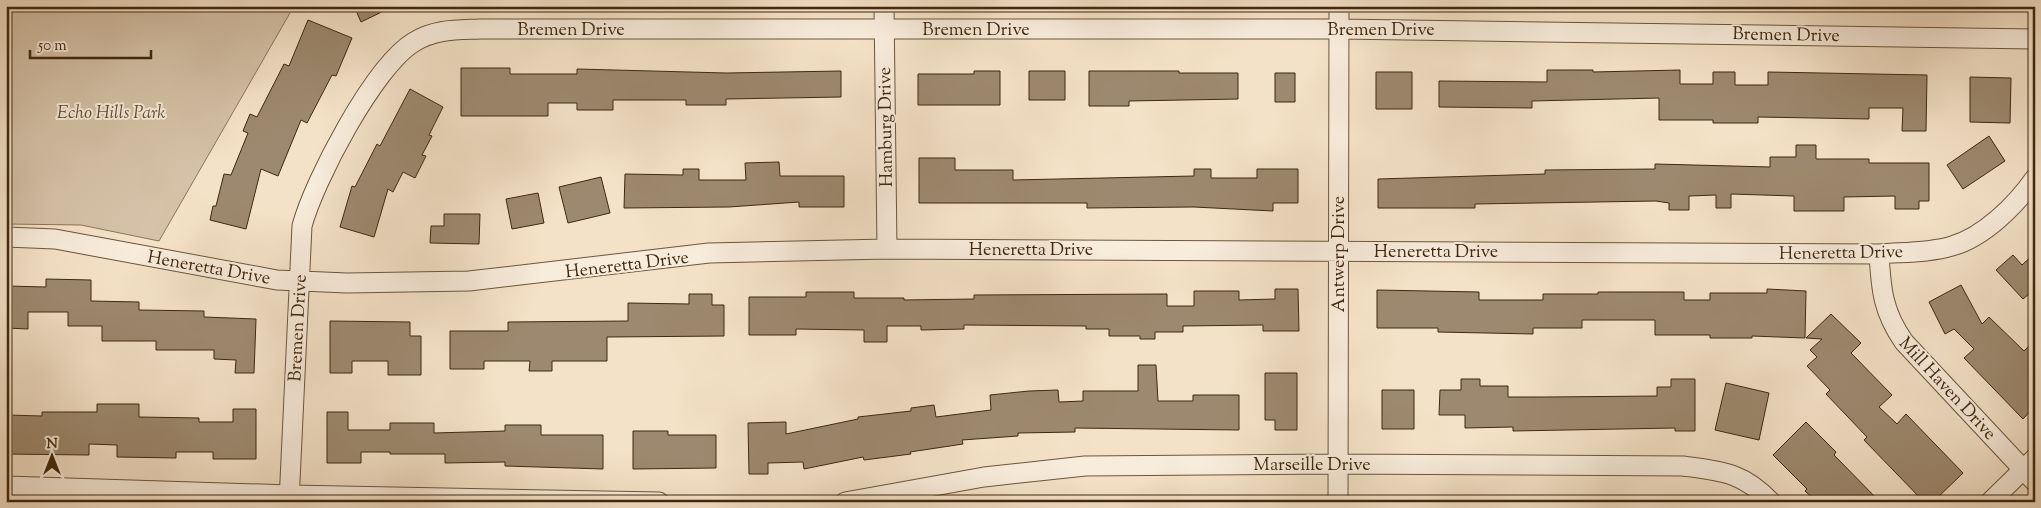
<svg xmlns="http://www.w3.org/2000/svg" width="2041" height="508" viewBox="0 0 2041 508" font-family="'Sorts Mill Goudy',serif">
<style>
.green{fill:#d5c2a8;stroke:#8a755b}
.building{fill:#9d896f;stroke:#3f280e}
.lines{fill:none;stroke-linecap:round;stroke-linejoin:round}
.minor-casing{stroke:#6c563c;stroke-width:21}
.minor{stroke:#f8ecdb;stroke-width:19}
.labels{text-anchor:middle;stroke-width:4;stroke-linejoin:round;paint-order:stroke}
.street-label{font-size:18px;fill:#3f280e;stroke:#f8ecdb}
.park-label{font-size:18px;font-style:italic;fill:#644e34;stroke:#f8ecdb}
</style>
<rect width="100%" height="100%" fill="#f4e2c8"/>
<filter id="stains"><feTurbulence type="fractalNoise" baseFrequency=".004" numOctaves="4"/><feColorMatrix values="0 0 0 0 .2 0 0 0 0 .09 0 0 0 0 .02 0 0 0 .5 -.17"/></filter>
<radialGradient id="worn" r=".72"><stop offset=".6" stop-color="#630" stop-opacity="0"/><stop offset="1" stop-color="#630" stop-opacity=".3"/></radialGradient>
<path class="green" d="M 6,6 L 294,6 L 159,241 L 81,225 L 6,224 Z"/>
<path class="building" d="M 354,6 L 394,6 L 361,22 Z
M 308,20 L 352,38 L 336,76 L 332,75 L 307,123 L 301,120 L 278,176 L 261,169 L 246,229 L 210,220 L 213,206 L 216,206 L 224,174 L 231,175 L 248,133 L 243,131 L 250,114 L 257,117 L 284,64 L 289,66 Z
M 461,68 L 510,68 L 510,74 L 577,74 L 577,69 L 726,73 L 841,71 L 841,97 L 726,99 L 726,105 L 686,105 L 686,100 L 613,100 L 613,110 L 577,110 L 577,103 L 548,103 L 548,116 L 461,116 Z
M 1547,70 L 1593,70 L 1593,72 L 1680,70 L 1680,84 L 1713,84 L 1713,72 L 1735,72 L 1735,85 L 1768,85 L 1768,72 L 1927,75 L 1926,131 L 1902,131 L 1903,108 L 1869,108 L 1869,119 L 1758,117 L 1758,123 L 1713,123 L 1713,120 L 1659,120 L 1659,98 L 1532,101 L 1532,108 L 1439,107 L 1439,81 L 1547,82 Z
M 974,71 L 1000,71 L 1000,105 L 918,105 L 918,74 L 974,74 Z
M 1029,71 L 1065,71 L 1065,100 L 1029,100 Z
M 1089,71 L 1179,71 L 1179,73 L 1238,73 L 1238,99 L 1129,101 L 1129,106 L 1089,106 Z
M 1376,72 L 1412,72 L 1412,109 L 1376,109 Z
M 1275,73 L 1295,73 L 1295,102 L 1275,102 Z
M 1970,77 L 2011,78 L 2010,123 L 1970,122 Z
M 410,89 L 443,107 L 429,135 L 432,136 L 422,155 L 426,156 L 415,178 L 403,172 L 393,192 L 388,189 L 374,237 L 340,227 L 352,186 L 355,187 L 377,144 L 380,146 Z
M 1989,136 L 2005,161 L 1963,189 L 1947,165 Z
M 1796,145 L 1816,145 L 1816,159 L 1869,159 L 1869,163 L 1929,163 L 1929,201 L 1919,201 L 1919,209 L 1895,209 L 1895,196 L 1844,197 L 1844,211 L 1794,211 L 1794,196 L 1731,194 L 1731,208 L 1716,208 L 1716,195 L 1689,196 L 1689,210 L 1669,210 L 1669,203 L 1656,201 L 1475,204 L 1475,208 L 1378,208 L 1378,179 L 1545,174 L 1545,170 L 1655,169 L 1655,164 L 1770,167 L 1770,157 L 1796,157 Z
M 919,158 L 955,158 L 955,170 L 1013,170 L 1013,180 L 1194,176 L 1194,169 L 1211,169 L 1211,178 L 1257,178 L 1257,169 L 1298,169 L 1298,203 L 1273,203 L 1273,211 L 1194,207 L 1087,208 L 1087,203 L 919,203 Z
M 779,162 L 780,176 L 844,176 L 844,207 L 799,207 L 799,202 L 729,207 L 624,208 L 625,174 L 683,175 L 683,169 L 699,169 L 699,180 L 746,180 L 745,163 Z
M 601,177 L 610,213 L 568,223 L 559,187 Z
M 538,193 L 544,223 L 512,229 L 506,199 Z
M 444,214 L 480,214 L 479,244 L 430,243 L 431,226 L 444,226 Z
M 2035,253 L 2035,289 L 2023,299 L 1996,270 L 2013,255 L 2022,265 Z
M 46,279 L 91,280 L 91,301 L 139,302 L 139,310 L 204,311 L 204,317 L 256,319 L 254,373 L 235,373 L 236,360 L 214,359 L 214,350 L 156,350 L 156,341 L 102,341 L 102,326 L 68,326 L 68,312 L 28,312 L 28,329 L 6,328 L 6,286 L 46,287 Z
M 1961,285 L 1982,324 L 1989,317 L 2024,351 L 2035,340 L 2035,406 L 2023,419 L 1964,358 L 1974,349 L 1954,329 L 1945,334 L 1929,302 Z
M 1275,289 L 1298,289 L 1299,331 L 1263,331 L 1263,325 L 1183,326 L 1183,332 L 1155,332 L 1155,339 L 1140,339 L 1140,336 L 1109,336 L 1109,329 L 1086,329 L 1086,326 L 964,325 L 964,329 L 921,330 L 921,326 L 887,326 L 887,342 L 864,342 L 864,330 L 796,329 L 796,335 L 749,335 L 749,297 L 806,297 L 806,292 L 854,292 L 854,298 L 904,298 L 904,300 L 974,299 L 974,295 L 1167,294 L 1167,306 L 1194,306 L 1194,291 L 1239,291 L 1239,300 L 1275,299 Z
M 1767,289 L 1806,291 L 1805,338 L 1752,336 L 1752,338 L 1710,338 L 1710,335 L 1655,335 L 1655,320 L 1582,320 L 1582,328 L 1533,328 L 1533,334 L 1438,332 L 1438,328 L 1377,328 L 1377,290 L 1479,292 L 1479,300 L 1543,300 L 1543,294 L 1598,294 L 1598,292 L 1684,292 L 1684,300 L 1710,300 L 1710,293 L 1767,293 Z
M 689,294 L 712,294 L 712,305 L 724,305 L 724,336 L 607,337 L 607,361 L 552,361 L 552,371 L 529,371 L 530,361 L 484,361 L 484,369 L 450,369 L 450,331 L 508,331 L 508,322 L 628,321 L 628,303 L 689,304 Z
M 1831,314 L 1861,343 L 1851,353 L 1892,395 L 1879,407 L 1897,424 L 1906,414 L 1963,473 L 1933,502 L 1924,502 L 1864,440 L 1867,437 L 1826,394 L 1830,390 L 1807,366 L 1817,357 L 1810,350 L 1822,339 L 1806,338 Z
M 330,321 L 410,322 L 410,336 L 421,336 L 421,375 L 388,375 L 388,361 L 352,361 L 352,373 L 330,373 Z
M 1138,365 L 1156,365 L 1158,401 L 1193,401 L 1193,395 L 1239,395 L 1239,430 L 1075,428 L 1075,432 L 1018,433 L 1018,436 L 962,440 L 963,444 L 910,452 L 911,454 L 864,460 L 863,457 L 804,469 L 803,462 L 768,463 L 768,474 L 749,474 L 748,423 L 786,422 L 786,434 L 858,419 L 858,417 L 911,411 L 911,408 L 934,405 L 936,417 L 991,410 L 990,395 L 1029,391 L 1058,390 L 1059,402 L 1083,401 L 1083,391 L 1138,391 Z
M 1265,373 L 1297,373 L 1297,430 L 1275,430 L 1275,420 L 1265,420 Z
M 1461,379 L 1480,379 L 1480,386 L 1508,386 L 1508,397 L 1546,397 L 1657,396 L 1657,387 L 1671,387 L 1671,379 L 1695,379 L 1695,431 L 1675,431 L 1675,428 L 1513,431 L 1513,427 L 1465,428 L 1465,415 L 1439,415 L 1440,390 L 1461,390 Z
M 1726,383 L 1769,393 L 1759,440 L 1715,430 Z
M 1382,390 L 1414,390 L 1414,429 L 1382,429 Z
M 97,404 L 139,404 L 139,417 L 199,418 L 199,422 L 233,422 L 233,409 L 256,409 L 256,459 L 213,459 L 213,452 L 176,452 L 176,458 L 117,457 L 117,445 L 89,444 L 89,455 L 6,454 L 6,415 L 42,416 L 42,412 L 97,412 Z
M 327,412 L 348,412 L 348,430 L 390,430 L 390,423 L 434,423 L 434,433 L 505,431 L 505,425 L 541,425 L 541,435 L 603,435 L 603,469 L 505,466 L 505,462 L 445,463 L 445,454 L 390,454 L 390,452 L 361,452 L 361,463 L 327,463 Z
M 1806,422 L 1836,452 L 1834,455 L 1880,502 L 1817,502 L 1805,491 L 1807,489 L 1773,455 Z
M 633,431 L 668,431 L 668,435 L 716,435 L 716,468 L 633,469 Z"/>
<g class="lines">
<defs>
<path id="minor" d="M 884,6 L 887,249
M 6,237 L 55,239 L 277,280 L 347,283 L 469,281 L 709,253 L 887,249 L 1879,254 C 1903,252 1929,253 1952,246 C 1984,237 2016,205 2035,178
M 1879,254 C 1881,290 1883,312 1904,342 L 2035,482
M 6,486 L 290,495 L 659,502
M 289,502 L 302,226 C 314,181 374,66 414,42 C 435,29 456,30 480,29 L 1338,29 L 2035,39
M 845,502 L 984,477 L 1085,466 L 1338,464 L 1683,466 C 1721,471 1743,472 1771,502
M 1338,502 L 1339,6
M 1990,502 L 2035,458"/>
</defs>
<use href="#minor" class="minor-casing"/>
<use href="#minor" class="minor"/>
</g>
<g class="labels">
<g class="street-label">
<text x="571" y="35">Bremen Drive</text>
<text x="976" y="35">Bremen Drive</text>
<text x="1381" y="35">Bremen Drive</text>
<text transform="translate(1786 34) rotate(1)" y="6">Bremen Drive</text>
<text transform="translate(885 127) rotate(-91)" y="6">Hamburg Drive</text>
<text x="1031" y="255">Heneretta Drive</text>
<text x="1436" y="257">Heneretta Drive</text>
<text transform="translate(1841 252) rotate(-1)" y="6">Heneretta Drive</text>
<text transform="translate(1338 254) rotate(-90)" y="6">Antwerp Drive</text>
<text transform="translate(627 264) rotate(-7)" y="6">Heneretta Drive</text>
<text transform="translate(209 267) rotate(10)" y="6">Heneretta Drive</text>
<text transform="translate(297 328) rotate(-87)" y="6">Bremen Drive</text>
<text transform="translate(1948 388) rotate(47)" y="6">Mill Haven Drive</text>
<text x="1312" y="470">Marseille Drive</text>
</g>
<g class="park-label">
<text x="111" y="118">Echo Hills Park</text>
</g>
</g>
<rect width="2041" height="508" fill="none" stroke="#f4e2c8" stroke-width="25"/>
<rect x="8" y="8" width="2026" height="493" fill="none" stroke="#3f280e" stroke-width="2.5"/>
<rect x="12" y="12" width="2016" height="483" fill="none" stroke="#3f280e"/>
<g transform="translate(52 456)" stroke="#f8ecdb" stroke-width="4" paint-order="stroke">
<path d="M0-4L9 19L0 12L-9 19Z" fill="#3f280e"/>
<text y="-8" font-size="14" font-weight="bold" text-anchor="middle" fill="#3f280e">N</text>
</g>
<path d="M30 50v8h121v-8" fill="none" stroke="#3f280e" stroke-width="2.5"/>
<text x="38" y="50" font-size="15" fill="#3f280e" stroke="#f8ecdb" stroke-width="4" paint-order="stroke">50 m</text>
<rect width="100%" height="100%" filter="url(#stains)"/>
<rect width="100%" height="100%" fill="url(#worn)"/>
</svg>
